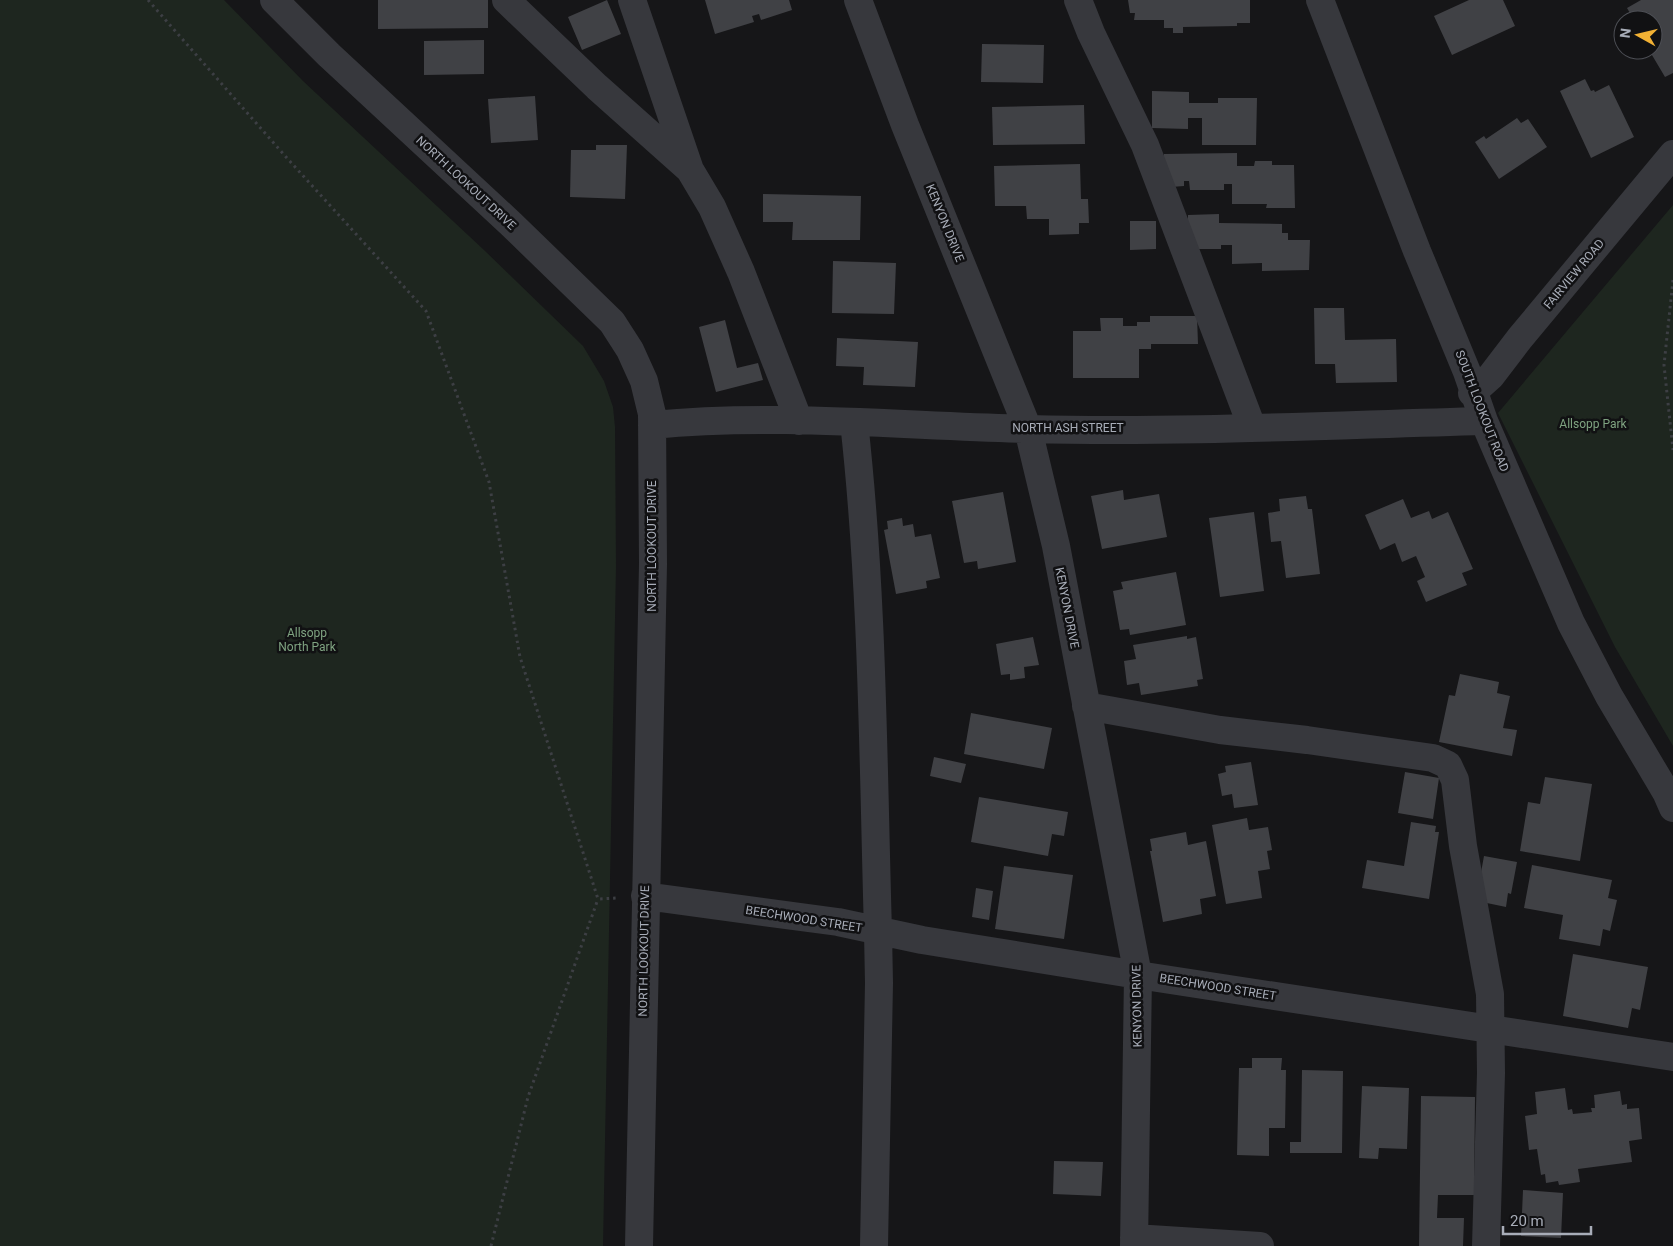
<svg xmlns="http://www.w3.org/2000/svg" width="1673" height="1246" viewBox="0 0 1673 1246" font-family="Roboto,sans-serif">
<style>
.green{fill:#1e261f}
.building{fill:#404145}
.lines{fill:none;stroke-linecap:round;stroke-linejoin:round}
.path{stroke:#3d3f44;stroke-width:3;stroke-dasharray:2.5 4;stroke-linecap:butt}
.minor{stroke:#37383d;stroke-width:28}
.labels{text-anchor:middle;stroke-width:5;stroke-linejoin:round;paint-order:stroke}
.street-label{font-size:12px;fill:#a8adb8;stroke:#111113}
.park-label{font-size:12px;fill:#7fa381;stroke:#111113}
</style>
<rect width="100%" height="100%" fill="#161618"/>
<path class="green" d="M 0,0 L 224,0 L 303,81 L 484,250 L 583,346 L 604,381 L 613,407 L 615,427 L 616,566 L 603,1246 L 0,1246 Z
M 1673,205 L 1673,746 L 1615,647 L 1498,413 Z"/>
<path class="building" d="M 378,0 L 488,0 L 488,28 L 378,29 Z
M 607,0 L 621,34 L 582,50 L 568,17 Z
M 705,0 L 789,0 L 792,10 L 761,20 L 759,14 L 752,16 L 754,22 L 715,34 Z
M 1128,0 L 1250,0 L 1250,23 L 1237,23 L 1237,26 L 1183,27 L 1183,33 L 1173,33 L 1173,28 L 1164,28 L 1164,20 L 1134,20 L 1135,13 L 1130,13 Z
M 1469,0 L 1503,0 L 1515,26 L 1452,55 L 1434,16 Z
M 1641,0 L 1673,0 L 1673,73 L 1665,77 L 1649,50 L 1653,50 L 1653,20 L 1634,20 L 1627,8 Z
M 484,40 L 484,74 L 424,75 L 424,41 Z
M 982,44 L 1044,45 L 1043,83 L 981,82 Z
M 1585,79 L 1591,91 L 1594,90 L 1595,92 L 1609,85 L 1634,137 L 1591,158 L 1560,91 Z
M 1152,91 L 1189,92 L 1189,103 L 1218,103 L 1218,98 L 1257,98 L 1256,145 L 1202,145 L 1202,118 L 1188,118 L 1188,129 L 1152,128 Z
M 535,96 L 538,140 L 491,143 L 488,99 Z
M 1084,105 L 1085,144 L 993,145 L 992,107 Z
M 1517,118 L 1521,123 L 1528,119 L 1547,147 L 1499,179 L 1475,142 L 1484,136 L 1486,139 Z
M 596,145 L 627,145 L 625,199 L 570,197 L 571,150 L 596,150 Z
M 1237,153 L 1237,166 L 1254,166 L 1255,161 L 1272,161 L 1272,165 L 1294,165 L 1295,208 L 1266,208 L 1267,204 L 1232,204 L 1232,184 L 1224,184 L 1224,190 L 1190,190 L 1189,181 L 1184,181 L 1184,186 L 1171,187 L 1164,181 L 1164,154 Z
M 1080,164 L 1081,199 L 1088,199 L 1089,223 L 1079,223 L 1079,234 L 1049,235 L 1049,219 L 1027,219 L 1026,206 L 995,206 L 994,166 Z
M 763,194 L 861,196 L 860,240 L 792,240 L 793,222 L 763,222 Z
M 1219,214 L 1219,223 L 1282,224 L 1282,233 L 1288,233 L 1288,240 L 1310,240 L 1309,270 L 1262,271 L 1262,263 L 1232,264 L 1232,245 L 1221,245 L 1221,249 L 1188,249 L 1188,215 Z
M 1130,221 L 1156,221 L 1156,249 L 1130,250 Z
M 833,261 L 896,263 L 894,314 L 832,313 Z
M 1314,308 L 1344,308 L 1345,340 L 1396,339 L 1397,382 L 1336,383 L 1335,364 L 1315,364 Z
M 1150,316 L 1197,316 L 1198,344 L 1151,344 L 1151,349 L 1139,349 L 1139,378 L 1073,378 L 1073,331 L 1101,331 L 1100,318 L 1123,318 L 1123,326 L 1137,326 L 1137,322 L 1150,322 Z
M 725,320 L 737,368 L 758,363 L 763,380 L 716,392 L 699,327 Z
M 837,338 L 918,342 L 915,387 L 863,385 L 864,367 L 836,366 Z
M 1123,490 L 1124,500 L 1159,494 L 1167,537 L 1102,549 L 1091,496 Z
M 1003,492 L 1016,562 L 978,569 L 977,561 L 964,563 L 952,501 Z
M 1306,496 L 1308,509 L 1312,509 L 1320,574 L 1286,578 L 1281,541 L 1271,542 L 1268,513 L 1280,511 L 1279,499 Z
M 1403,499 L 1411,518 L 1429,511 L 1432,519 L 1448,512 L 1473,569 L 1462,573 L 1467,585 L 1426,602 L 1417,581 L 1425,577 L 1416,556 L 1402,562 L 1395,543 L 1380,550 L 1365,515 Z
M 1254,512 L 1264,591 L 1220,597 L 1209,518 Z
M 902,518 L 903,526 L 913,524 L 915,537 L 931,534 L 940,578 L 926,581 L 927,588 L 896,594 L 884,530 L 888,529 L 887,521 Z
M 1176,572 L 1186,625 L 1130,635 L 1129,629 L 1120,630 L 1113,591 L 1123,589 L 1121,582 Z
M 1187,636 L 1187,639 L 1196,637 L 1203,679 L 1197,680 L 1198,686 L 1141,695 L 1139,683 L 1127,685 L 1124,661 L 1136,659 L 1133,645 Z
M 1033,637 L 1039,665 L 1024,667 L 1025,678 L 1010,680 L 1010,674 L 1001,675 L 996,644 Z
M 1460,674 L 1499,682 L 1497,693 L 1510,696 L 1503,728 L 1517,730 L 1512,756 L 1439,742 L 1449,695 L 1455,696 Z
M 971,713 L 1052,728 L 1044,769 L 964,754 Z
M 934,757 L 966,764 L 961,783 L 930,776 Z
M 1251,762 L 1258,805 L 1234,808 L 1232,794 L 1222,796 L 1218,774 L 1226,772 L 1225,766 Z
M 1405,772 L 1439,778 L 1433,819 L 1398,813 Z
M 1545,777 L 1592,784 L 1580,861 L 1520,851 L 1528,802 L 1540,804 Z
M 979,797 L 1068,812 L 1064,836 L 1052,834 L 1048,856 L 971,842 Z
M 1247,818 L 1249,830 L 1268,827 L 1272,850 L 1267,851 L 1270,869 L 1258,871 L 1262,898 L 1226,904 L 1212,825 Z
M 1411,822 L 1436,826 L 1435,832 L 1439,832 L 1429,899 L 1362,888 L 1367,860 L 1404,866 Z
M 1186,832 L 1188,845 L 1206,841 L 1216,896 L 1200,899 L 1202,914 L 1163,922 L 1150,851 L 1152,851 L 1150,839 Z
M 1484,856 L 1517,862 L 1511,894 L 1508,893 L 1506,907 L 1482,902 L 1478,889 Z
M 1532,865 L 1612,880 L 1608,898 L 1617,900 L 1610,931 L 1603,929 L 1600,946 L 1559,939 L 1563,915 L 1524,908 Z
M 1004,866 L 1073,875 L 1064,939 L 995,929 Z
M 976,888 L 993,891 L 989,920 L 972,917 Z
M 1573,954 L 1648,967 L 1640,1010 L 1632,1008 L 1628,1028 L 1563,1016 Z
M 1252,1058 L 1282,1058 L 1281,1070 L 1286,1070 L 1285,1128 L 1269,1128 L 1269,1156 L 1237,1155 L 1239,1068 L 1252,1068 Z
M 1302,1070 L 1343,1071 L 1342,1153 L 1290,1153 L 1290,1142 L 1301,1142 Z
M 1362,1086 L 1409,1088 L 1407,1149 L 1379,1148 L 1378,1159 L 1359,1158 Z
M 1565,1088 L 1568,1110 L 1572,1109 L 1573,1114 L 1592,1112 L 1591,1108 L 1595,1108 L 1594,1095 L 1620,1091 L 1622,1105 L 1627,1104 L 1627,1109 L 1639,1108 L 1642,1139 L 1629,1141 L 1632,1162 L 1578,1169 L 1580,1182 L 1559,1185 L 1558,1181 L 1546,1183 L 1545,1174 L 1541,1175 L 1537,1149 L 1529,1150 L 1525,1116 L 1537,1114 L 1535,1092 Z
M 1421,1096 L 1475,1097 L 1474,1195 L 1438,1195 L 1437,1218 L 1464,1218 L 1463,1246 L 1419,1246 Z
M 1054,1161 L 1103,1162 L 1101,1196 L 1053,1194 Z
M 1523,1190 L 1563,1193 L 1561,1238 L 1521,1236 Z"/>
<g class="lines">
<path class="path" d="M 148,0 L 286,157 L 426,311 L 489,482 L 520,657 L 598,899 L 618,898
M 1673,280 L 1664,365 L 1673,450
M 491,1246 L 528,1097 L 598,899"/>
<path class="minor" d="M 274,0 L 329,55 L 511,224 L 612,322 L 630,350 L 644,381 L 652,414 L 653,564 L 639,1246
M 506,0 L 597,87 L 689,169
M 632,0 L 690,170 L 712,207 L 741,272 L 799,421
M 858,0 L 905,125 L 1028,429 L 1056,546 L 1138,975 L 1134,1246
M 1078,0 L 1091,33 L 1145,145 L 1252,427
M 1320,0 L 1417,251 L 1467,372 L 1484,421 L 1571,623 L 1609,696 L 1666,792 L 1673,808
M 1472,393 L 1491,376 L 1520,338 L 1673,154
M 854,422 C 873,592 873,762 878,932 L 879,983 L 874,1246
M 652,425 C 776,413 903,426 1028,429 C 1180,433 1332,425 1484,421
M 1086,706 L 1220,730 L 1307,740 L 1433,758 L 1448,765 L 1455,780 L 1463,846 L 1490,994 L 1491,1073 L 1486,1246
M 645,896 L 838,922 L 922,940 L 1138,975 L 1673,1057
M 1134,1238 L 1260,1246"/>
</g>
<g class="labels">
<g class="street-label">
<text transform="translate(466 183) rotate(43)" y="4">NORTH LOOKOUT DRIVE</text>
<text transform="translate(945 223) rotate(68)" y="4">KENYON DRIVE</text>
<text transform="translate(1574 274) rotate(-50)" y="4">FAIRVIEW ROAD</text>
<text transform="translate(1482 411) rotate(69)" y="4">SOUTH LOOKOUT ROAD</text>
<text x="1068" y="432">NORTH ASH STREET</text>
<text transform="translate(652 546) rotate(-90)" y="4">NORTH LOOKOUT DRIVE</text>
<text transform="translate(1067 608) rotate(79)" y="4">KENYON DRIVE</text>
<text transform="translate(804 919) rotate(9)" y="4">BEECHWOOD STREET</text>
<text transform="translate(644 951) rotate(-89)" y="4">NORTH LOOKOUT DRIVE</text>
<text transform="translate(1218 987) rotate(9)" y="4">BEECHWOOD STREET</text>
<text transform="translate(1137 1006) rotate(-91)" y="4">KENYON DRIVE</text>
</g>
<g class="park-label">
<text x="1593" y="428">Allsopp Park</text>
<text x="307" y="637">Allsopp<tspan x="307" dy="14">North Park</tspan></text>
</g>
</g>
<g transform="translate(1638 35) rotate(278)"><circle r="24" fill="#111113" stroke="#4d4f55"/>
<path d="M0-4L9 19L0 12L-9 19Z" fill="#f2b134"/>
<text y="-8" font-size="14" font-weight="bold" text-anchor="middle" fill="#a8adb8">N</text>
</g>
<path d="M1503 1226v8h88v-8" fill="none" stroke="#a8adb8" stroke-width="2.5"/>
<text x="1510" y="1226" font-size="15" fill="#a8adb8" stroke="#111113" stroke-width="4" paint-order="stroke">20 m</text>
</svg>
